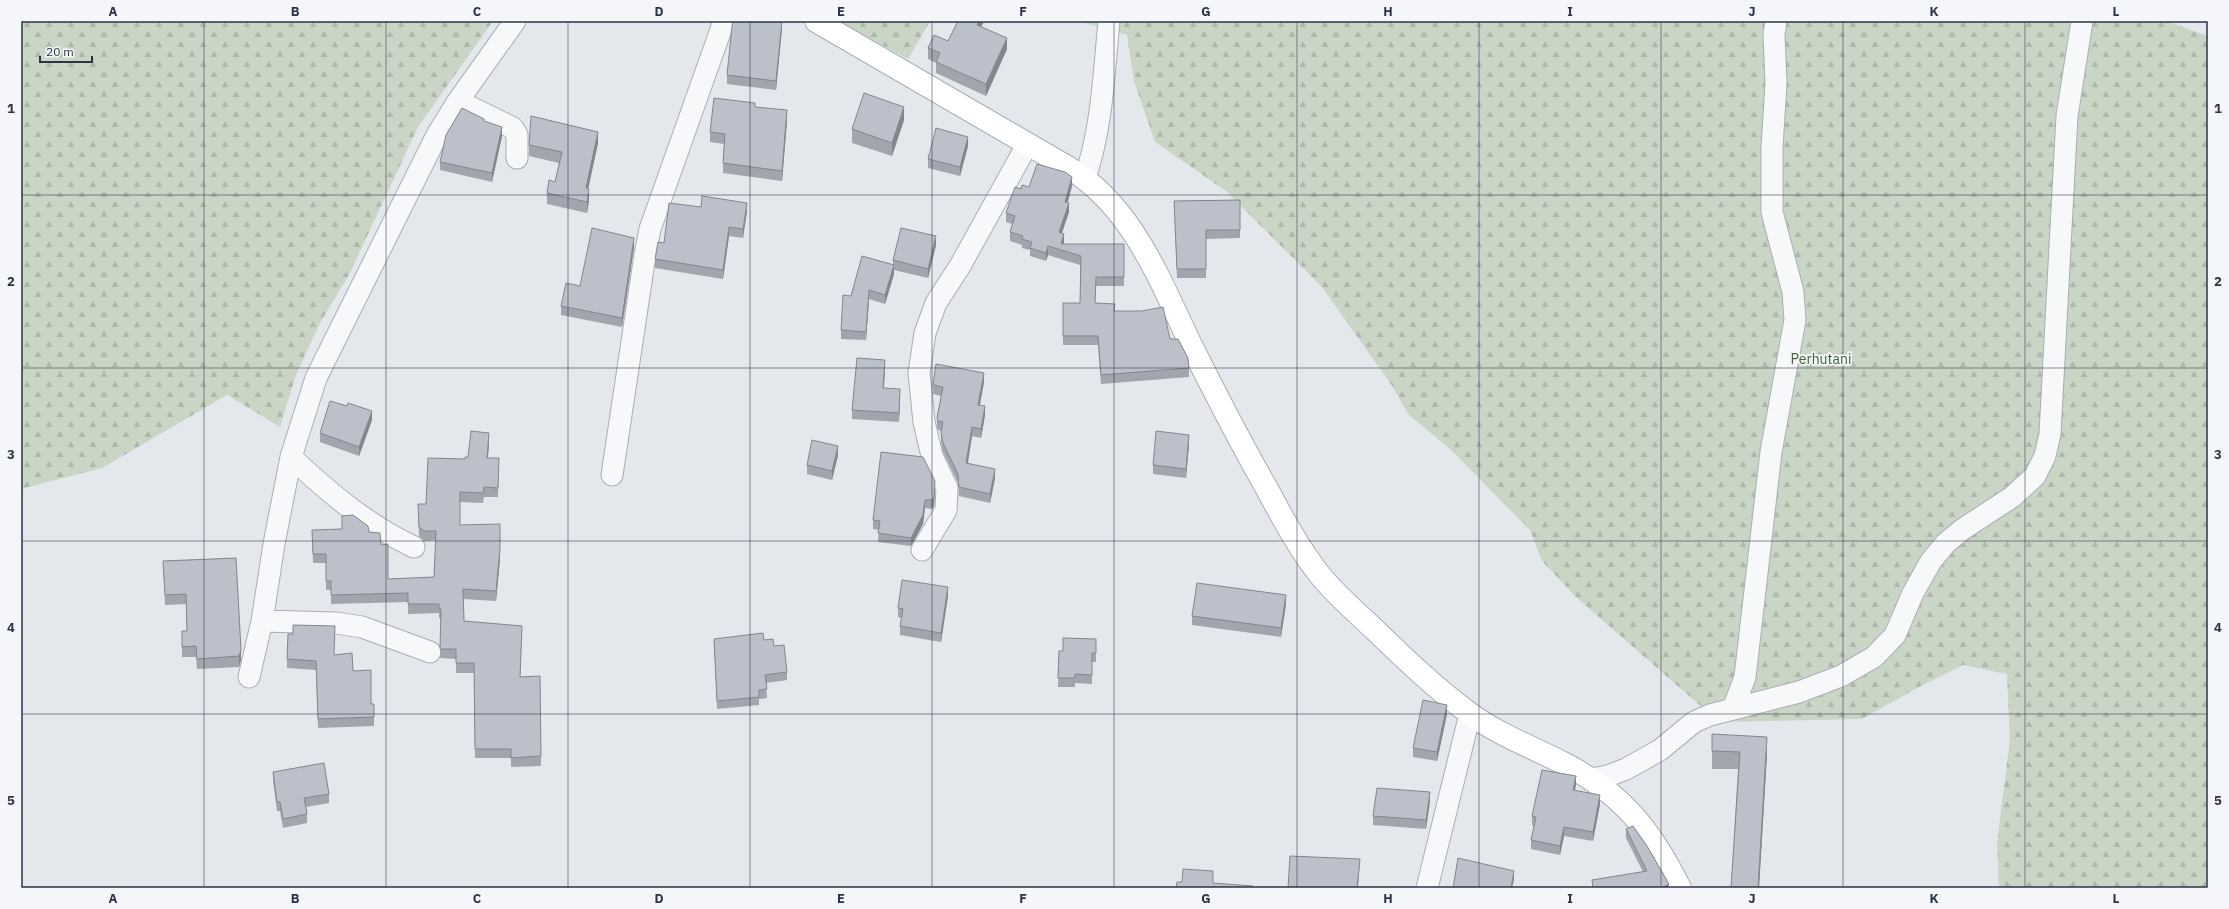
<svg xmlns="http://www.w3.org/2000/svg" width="2229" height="909" viewBox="0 0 2229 909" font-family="'IBM Plex Sans',sans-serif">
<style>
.forest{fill:url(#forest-firs)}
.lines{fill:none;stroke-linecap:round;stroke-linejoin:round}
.street-casing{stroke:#a9aeb7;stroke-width:23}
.secondary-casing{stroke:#a9aeb7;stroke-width:24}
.street{stroke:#f7f8fa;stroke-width:21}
.secondary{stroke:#fff;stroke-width:22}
.wall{fill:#a1a5ae}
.shaded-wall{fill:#83868d}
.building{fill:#bbc0ca;stroke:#83868d}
.grid{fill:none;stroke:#2b3445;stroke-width:1;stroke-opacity:0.55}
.labels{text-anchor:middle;stroke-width:3.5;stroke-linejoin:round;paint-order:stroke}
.park-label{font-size:14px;fill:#3f6138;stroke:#f4f6f9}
.neatline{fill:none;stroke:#2b3445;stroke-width:1.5}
.grid-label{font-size:13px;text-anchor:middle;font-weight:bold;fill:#2b3445}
</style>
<defs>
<pattern id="forest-firs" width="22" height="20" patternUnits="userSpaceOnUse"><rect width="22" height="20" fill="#c9d6c5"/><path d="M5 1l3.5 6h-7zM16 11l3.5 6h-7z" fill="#adb8ab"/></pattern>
</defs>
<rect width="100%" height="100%" fill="#e4e7ec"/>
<path class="forest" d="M 21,21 L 493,21 L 418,127 L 349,275 L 320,323 L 296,375 L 280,427 L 227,395 L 102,468 L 21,489 Z
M 838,21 L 930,21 L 908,59 Z
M 1079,21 L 2166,21 L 2208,36 L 2208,888 L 1999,888 L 1997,843 L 2010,740 L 2007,674 L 1963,665 L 1921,686 L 1862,719 L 1719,722 L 1577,598 L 1542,561 L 1530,530 L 1452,451 L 1408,414 L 1393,387 L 1322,287 L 1226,191 L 1155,142 L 1134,81 L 1127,35 Z"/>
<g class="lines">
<defs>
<path id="street" d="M 458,101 L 513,128 L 517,135 L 517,158
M 1085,178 C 1102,128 1104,73 1109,21
M 291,457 C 328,492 367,525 414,547
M 612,475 L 645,255 L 650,229 L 724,21
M 922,550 L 946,510 L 947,488 L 932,456 L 924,422 L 919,373 L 925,333 L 936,303 L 960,266 L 1027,145
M 262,621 L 336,623 L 362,627 L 430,652
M 249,677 L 262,621 L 274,544 L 291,457 L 316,378 L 437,135 L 458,101 L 515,21
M 1733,709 L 1745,677 L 1771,452 L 1795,320 L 1793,292 L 1772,212 L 1772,147 L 1776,84 L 1774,34 L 1776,21
M 1591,779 L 1608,776 L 1626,769 L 1660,750 L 1694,722 L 1710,715 L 1799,692 L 1841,676 L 1874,657 L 1895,635 L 1913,593 L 1931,561 L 1946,543 L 1963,529 L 2012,497 L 2035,476 L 2045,456 L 2050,434 L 2067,116 L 2082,21
M 1427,888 L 1470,714"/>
<path id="secondary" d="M 816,21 L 1069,168 C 1133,207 1160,281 1191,345 C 1215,393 1239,440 1266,487 C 1282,517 1298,547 1319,574 C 1335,594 1355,611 1374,629 C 1404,658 1435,688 1469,713 C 1497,734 1532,747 1563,763 C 1622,793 1651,830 1680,888"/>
</defs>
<use href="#street" class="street-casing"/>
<use href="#secondary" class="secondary-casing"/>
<use href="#street" class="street"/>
<use href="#secondary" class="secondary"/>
</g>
<path class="wall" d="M 958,21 L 984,21 L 981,27 L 1007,49 L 986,96 L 936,73 L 936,63 L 928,59 L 928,48 L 948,41 Z
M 782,28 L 776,90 L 727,84 L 727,75 Z
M 755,107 L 787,121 L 782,181 L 723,173 L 723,163 L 724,144 L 710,142 L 710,132 Z
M 904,120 L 892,156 L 852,143 L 852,129 Z
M 484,122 L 502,136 L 492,182 L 440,170 L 440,162 Z
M 598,143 L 588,188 L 589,200 L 587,213 L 547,204 L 547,193 L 555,182 L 559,163 L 529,156 L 529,145 Z
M 968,146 L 960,176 L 928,168 L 928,159 Z
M 1072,186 L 1068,202 L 1069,212 L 1062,233 L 1064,242 L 1063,244 L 1124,244 L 1124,286 L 1096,286 L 1095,303 L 1114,311 L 1170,339 L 1189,368 L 1189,377 L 1101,384 L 1098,345 L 1063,345 L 1063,303 L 1080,303 L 1080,265 L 1048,255 L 1046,261 L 1030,256 L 1030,250 L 1022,248 L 1022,245 L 1010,241 L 1010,232 L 1012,224 L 1006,222 L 1006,213 L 1021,189 L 1029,187 Z
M 1240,200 L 1240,238 L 1206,239 L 1206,278 L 1177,278 L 1174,201 Z
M 701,207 L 747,211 L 743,238 L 729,236 L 723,279 L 655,268 L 655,259 L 664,243 Z
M 936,245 L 928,278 L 894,270 L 894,274 L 885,304 L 869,299 L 866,340 L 841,339 L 841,330 L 851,296 L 893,265 L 893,260 Z
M 634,247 L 622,327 L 561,315 L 561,306 L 580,286 Z
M 885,369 L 884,388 L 900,398 L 899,422 L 852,419 L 852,410 Z
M 984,382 L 980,405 L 985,415 L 981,438 L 972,436 L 968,463 L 995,478 L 990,503 L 959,496 L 958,483 L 943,452 L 941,442 L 941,431 L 938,430 L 937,427 L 937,418 L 941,396 L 933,394 L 933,385 Z
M 372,420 L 359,456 L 320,442 L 320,433 Z
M 489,443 L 488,458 L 499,458 L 498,497 L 484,497 L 483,503 L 460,502 L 460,525 L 500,559 L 496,601 L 463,599 L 464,621 L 522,635 L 520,677 L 540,676 L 541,766 L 511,767 L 511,758 L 475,758 L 474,673 L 456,673 L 456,659 L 440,658 L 441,618 L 439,618 L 439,613 L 408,614 L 408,602 L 331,604 L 331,590 L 326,590 L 326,563 L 313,563 L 312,530 L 369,532 L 381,545 L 388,579 L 434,577 L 436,540 L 424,541 L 419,536 L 418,504 L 426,504 L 465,459 Z
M 1189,444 L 1186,478 L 1153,474 L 1153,465 Z
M 838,455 L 832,480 L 807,474 L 807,465 Z
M 935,490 L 934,506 L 932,509 L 925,508 L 923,524 L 911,546 L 878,542 L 879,530 L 873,529 L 873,520 Z
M 236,558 L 241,660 L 239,667 L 197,669 L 196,657 L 182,657 L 182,631 L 187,631 L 186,604 L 165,605 L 163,561 Z
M 948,596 L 941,642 L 900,635 L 900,626 L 902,618 L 898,617 L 898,608 Z
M 1286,604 L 1281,637 L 1192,625 L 1192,616 Z
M 714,639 L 764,640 L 774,646 L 787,672 L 787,680 L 766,683 L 767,698 L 759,699 L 759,705 L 717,709 Z
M 1096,639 L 1096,662 L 1092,662 L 1092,684 L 1075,683 L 1075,687 L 1058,687 L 1059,651 L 1063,651 Z
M 334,655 L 353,671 L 371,704 L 374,704 L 374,726 L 318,728 L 316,670 L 287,668 L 287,659 Z
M 1447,714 L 1437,761 L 1413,757 L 1413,748 Z
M 1712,734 L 1767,754 L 1759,888 L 1731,888 L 1738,769 L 1712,769 Z
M 273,772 L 329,794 L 329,803 L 306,807 L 307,814 L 307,823 L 283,828 L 280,811 L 277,811 L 273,781 Z
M 1576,785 L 1575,790 L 1600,804 L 1593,841 L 1564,836 L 1560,855 L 1531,849 L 1531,840 L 1535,826 L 1532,825 L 1532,816 Z
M 1430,801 L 1426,829 L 1373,825 L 1373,816 Z
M 1626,829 L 1669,888 L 1592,888 L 1592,880 L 1643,872 L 1626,838 Z"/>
<path class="shaded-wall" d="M 782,21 L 782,28 L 776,90 L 776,81 Z
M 979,21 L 984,21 L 977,36 L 977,25 Z
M 1007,38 L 1007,49 L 986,96 L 986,84 Z
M 904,107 L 904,120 L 892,156 L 892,143 Z
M 787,110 L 787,121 L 782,181 L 782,171 Z
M 502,127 L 502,136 L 492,182 L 492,173 Z
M 598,132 L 598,143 L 586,199 L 586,188 Z
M 968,137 L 968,146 L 960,176 L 960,167 Z
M 1072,177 L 1072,186 L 1065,210 L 1065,202 Z
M 589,189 L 589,200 L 587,213 L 587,202 Z
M 747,203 L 747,211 L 743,238 L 743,229 Z
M 1069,203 L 1069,212 L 1059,241 L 1059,232 Z
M 729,227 L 729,236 L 723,279 L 723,270 Z
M 1064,234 L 1064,242 L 1062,250 L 1061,244 Z
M 936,236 L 936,245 L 928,278 L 928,269 Z
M 634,238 L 634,247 L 622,327 L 622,318 Z
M 1048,246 L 1048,255 L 1046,261 L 1046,253 Z
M 894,265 L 894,274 L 885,304 L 885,295 Z
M 869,290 L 869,299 L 866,340 L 866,332 Z
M 885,360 L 885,369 L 883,397 L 883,388 Z
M 984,373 L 984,382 L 978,414 L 978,405 Z
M 900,389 L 900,398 L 899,422 L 899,413 Z
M 985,406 L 985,415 L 981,438 L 981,429 Z
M 372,411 L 372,420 L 359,456 L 359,447 Z
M 972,427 L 972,436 L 966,472 L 966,463 Z
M 489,433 L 489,443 L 487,467 L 487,458 Z
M 1189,435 L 1189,444 L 1186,478 L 1186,469 Z
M 838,446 L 838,455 L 832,480 L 832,471 Z
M 995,469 L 995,478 L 990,503 L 990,494 Z
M 935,481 L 934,506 L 932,509 L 932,500 Z
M 925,500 L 925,508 L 923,524 L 911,546 L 911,538 Z
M 500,549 L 500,559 L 496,601 L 496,591 Z
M 948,587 L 948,596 L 941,642 L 941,633 Z
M 1286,595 L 1286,604 L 1281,637 L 1281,628 Z
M 241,650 L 241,660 L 239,667 L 239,656 Z
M 1447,705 L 1447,714 L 1437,761 L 1437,752 Z
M 1767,737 L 1767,754 L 1759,888 L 1758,888 Z
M 1576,776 L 1576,785 L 1573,799 L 1573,790 Z
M 1430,792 L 1430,801 L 1426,829 L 1426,820 Z
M 1600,795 L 1600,804 L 1593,841 L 1593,832 Z
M 1564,827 L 1564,836 L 1560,855 L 1560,846 Z
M 1360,859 L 1358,888 L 1357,888 Z
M 1514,871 L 1514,880 L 1512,888 L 1511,888 Z
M 1669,884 L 1669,888 L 1661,888 Z"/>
<path class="building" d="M 733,21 L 782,21 L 776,81 L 727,75 L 732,26 Z
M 958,21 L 979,21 L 977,25 L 1007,38 L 986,84 L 936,62 L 940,53 L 928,48 L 934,35 L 948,41 Z
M 864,93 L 904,107 L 892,143 L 852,129 Z
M 714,98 L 755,103 L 755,107 L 787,110 L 782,171 L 723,163 L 725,134 L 710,132 Z
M 462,108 L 484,119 L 484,121 L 502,127 L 492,173 L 440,162 L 446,135 Z
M 531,116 L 598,132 L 586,188 L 589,189 L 587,202 L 547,193 L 549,180 L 555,182 L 562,152 L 529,145 Z
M 936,128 L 968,137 L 960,167 L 928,159 Z
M 1037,164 L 1065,172 L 1072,177 L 1065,202 L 1069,203 L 1059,232 L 1064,234 L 1061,244 L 1124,244 L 1124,277 L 1096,277 L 1095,303 L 1115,304 L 1114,311 L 1142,311 L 1163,307 L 1170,339 L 1178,339 L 1188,358 L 1189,368 L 1101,375 L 1098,336 L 1063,336 L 1063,303 L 1080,303 L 1081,256 L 1048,246 L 1046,253 L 1030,248 L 1032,242 L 1022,239 L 1023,236 L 1010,232 L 1015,216 L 1006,213 L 1015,187 L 1021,189 L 1022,185 L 1029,187 Z
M 702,196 L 747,203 L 743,229 L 729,227 L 723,270 L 655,259 L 658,242 L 664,243 L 669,203 L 701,207 Z
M 1240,200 L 1240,230 L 1206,230 L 1206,269 L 1177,269 L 1174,201 Z
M 592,228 L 634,238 L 622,318 L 561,306 L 566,283 L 580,286 Z
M 901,228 L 936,236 L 928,269 L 893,260 Z
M 862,256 L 894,265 L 885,295 L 869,290 L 866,332 L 841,330 L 843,295 L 851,296 Z
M 857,358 L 885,360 L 883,388 L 900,389 L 899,413 L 852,410 Z
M 936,364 L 984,373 L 978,405 L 985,406 L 981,429 L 972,427 L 966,463 L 995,469 L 990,494 L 959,487 L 958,474 L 943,443 L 941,433 L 943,422 L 938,421 L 937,418 L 943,387 L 933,385 Z
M 330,401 L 347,406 L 348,403 L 372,411 L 359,447 L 320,433 Z
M 471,431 L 489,433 L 487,458 L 499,458 L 498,488 L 484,487 L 483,493 L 460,492 L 460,525 L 500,524 L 500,549 L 496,591 L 463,589 L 464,621 L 522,626 L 520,677 L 540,676 L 541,756 L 511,758 L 511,749 L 475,749 L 474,663 L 456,663 L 456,649 L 440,649 L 441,609 L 439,609 L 439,604 L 408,604 L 408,593 L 331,595 L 331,581 L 326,581 L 326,554 L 313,554 L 312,530 L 342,529 L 342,516 L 353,515 L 368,526 L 369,532 L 380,533 L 381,545 L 388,544 L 388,579 L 434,577 L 436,531 L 424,531 L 419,527 L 418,504 L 426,504 L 428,458 L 465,459 L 465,457 L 468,457 Z
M 1156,431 L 1189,435 L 1186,469 L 1153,465 Z
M 812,440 L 838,446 L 832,471 L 807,465 Z
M 881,452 L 923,457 L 935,481 L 934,497 L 932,500 L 925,500 L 923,515 L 911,538 L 878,533 L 880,521 L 873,520 Z
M 236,558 L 241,650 L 239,656 L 197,659 L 196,646 L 182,647 L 182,631 L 187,631 L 186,594 L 165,595 L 163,561 Z
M 902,580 L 948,587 L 941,633 L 900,626 L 903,609 L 898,608 Z
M 1197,583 L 1286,595 L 1281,628 L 1192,616 Z
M 293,625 L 335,626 L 334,655 L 352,653 L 353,671 L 371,670 L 371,704 L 374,704 L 374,717 L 318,719 L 316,661 L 287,659 L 288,634 L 293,634 Z
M 763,633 L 764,640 L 773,639 L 774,646 L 784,645 L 787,672 L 765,675 L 767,689 L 759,690 L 759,697 L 717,701 L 714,639 Z
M 1063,638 L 1096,639 L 1096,653 L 1092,653 L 1092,675 L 1075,674 L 1075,678 L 1058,678 L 1059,651 L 1063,651 Z
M 1423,700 L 1447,705 L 1437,752 L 1413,748 Z
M 1712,734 L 1767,737 L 1758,888 L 1731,888 L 1740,752 L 1712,751 Z
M 324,763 L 329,794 L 304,798 L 307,814 L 283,819 L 280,802 L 277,802 L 273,772 Z
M 1542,770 L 1576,776 L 1573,790 L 1600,795 L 1593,832 L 1564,827 L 1560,846 L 1531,840 L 1536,817 L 1532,816 Z
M 1377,788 L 1430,792 L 1426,820 L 1373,816 Z
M 1633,826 L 1647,846 L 1669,884 L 1661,888 L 1593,888 L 1592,880 L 1647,871 L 1626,829 Z
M 1290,856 L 1360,859 L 1357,888 L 1288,888 Z
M 1458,858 L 1514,871 L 1511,888 L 1453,888 Z
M 1183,869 L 1213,871 L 1213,883 L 1253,886 L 1252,888 L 1176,888 L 1177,882 L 1182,882 Z"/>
<path class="grid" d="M 204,21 L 204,888M 386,21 L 386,888M 568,21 L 568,888M 750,21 L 750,888M 932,21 L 932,888M 1114,21 L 1114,888M 1297,21 L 1297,888M 1479,21 L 1479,888M 1661,21 L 1661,888M 1843,21 L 1843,888M 2025,21 L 2025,888M 21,195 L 2208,195M 21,368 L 2208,368M 21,541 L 2208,541M 21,714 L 2208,714"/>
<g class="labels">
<g class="park-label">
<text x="1821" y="364">Perhutani</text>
</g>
</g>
<rect width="2229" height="909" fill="none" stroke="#f4f6f9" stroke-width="44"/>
<path d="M40 56v6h52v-6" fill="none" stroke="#2b3445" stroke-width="2"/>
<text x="46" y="56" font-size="12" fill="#2b3445" stroke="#f4f6f9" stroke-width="3" paint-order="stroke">20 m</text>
<rect x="22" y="22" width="2185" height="865" class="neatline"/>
<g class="grid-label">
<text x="113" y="16">A</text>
<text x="295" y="16">B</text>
<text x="477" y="16">C</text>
<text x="659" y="16">D</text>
<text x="841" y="16">E</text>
<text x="1023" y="16">F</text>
<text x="1206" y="16">G</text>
<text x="1388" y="16">H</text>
<text x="1570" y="16">I</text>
<text x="1752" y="16">J</text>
<text x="1934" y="16">K</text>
<text x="2116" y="16">L</text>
<text x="11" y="113">1</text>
<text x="2218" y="113">1</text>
<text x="11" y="286">2</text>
<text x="2218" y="286">2</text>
<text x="11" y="459">3</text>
<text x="2218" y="459">3</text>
<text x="11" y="632">4</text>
<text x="2218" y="632">4</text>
<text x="11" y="805">5</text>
<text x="2218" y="805">5</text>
<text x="113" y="903">A</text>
<text x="295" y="903">B</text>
<text x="477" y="903">C</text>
<text x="659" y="903">D</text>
<text x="841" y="903">E</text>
<text x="1023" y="903">F</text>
<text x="1206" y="903">G</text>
<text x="1388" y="903">H</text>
<text x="1570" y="903">I</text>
<text x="1752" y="903">J</text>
<text x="1934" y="903">K</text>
<text x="2116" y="903">L</text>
</g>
</svg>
